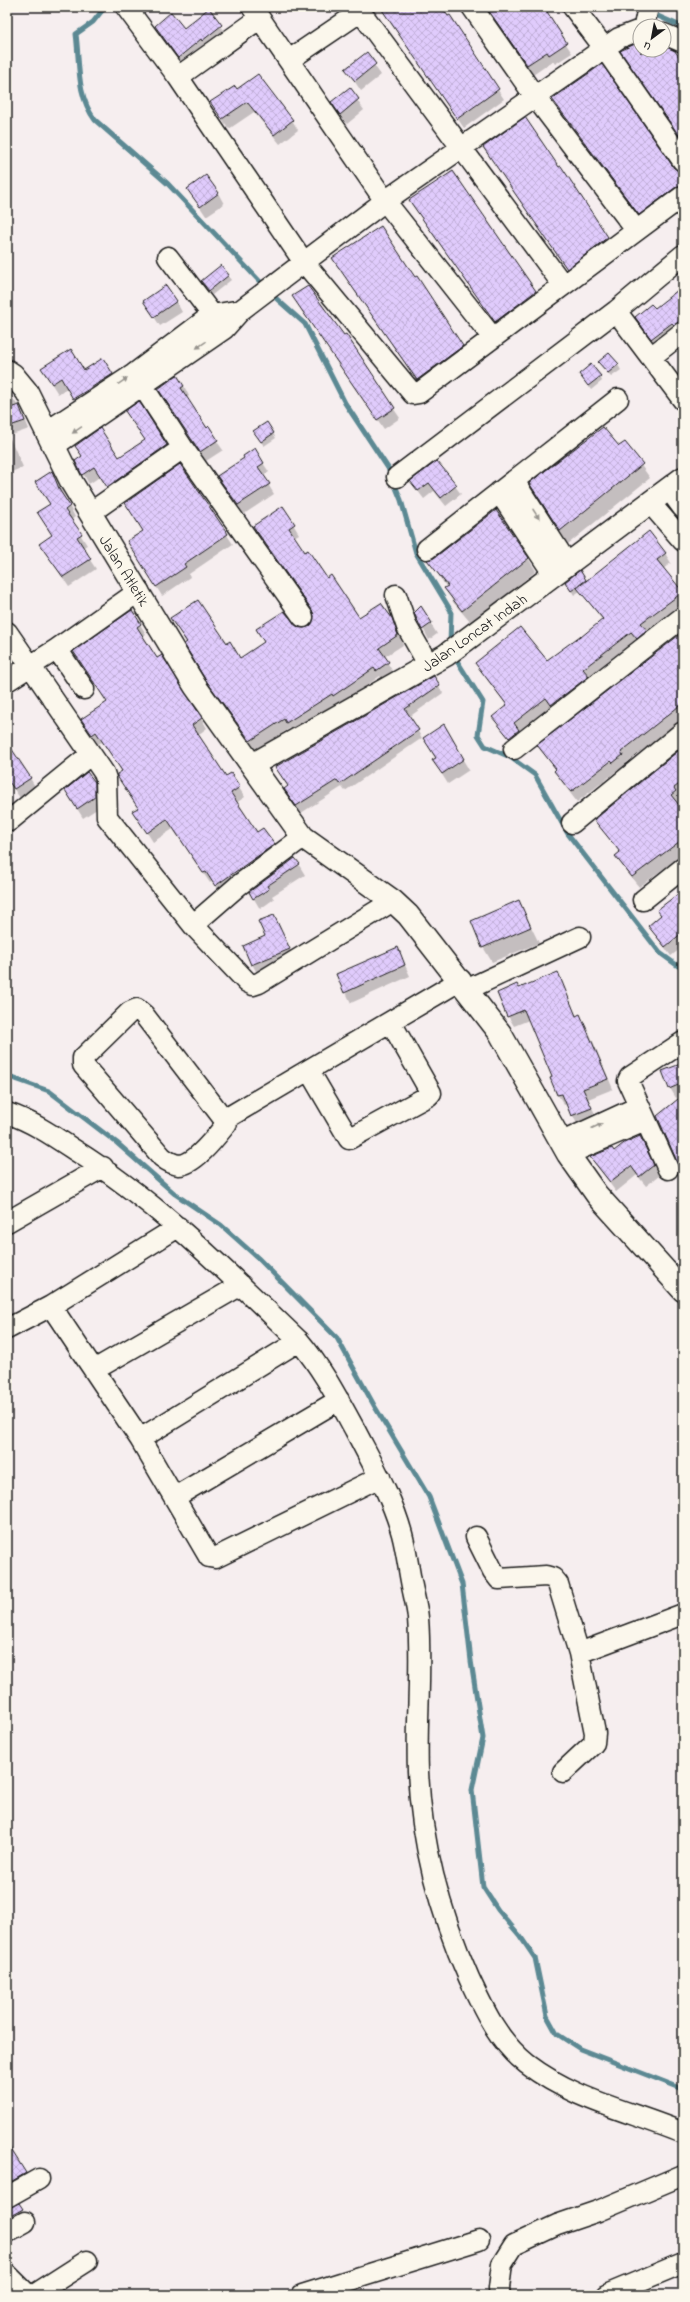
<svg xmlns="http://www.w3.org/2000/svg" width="690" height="2302" viewBox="0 0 690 2302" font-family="'Indie Flower',sans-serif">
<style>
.shadow{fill:#0003}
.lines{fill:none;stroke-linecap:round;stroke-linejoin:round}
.stream{stroke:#5b8993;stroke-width:5}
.building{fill:url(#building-cross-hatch);stroke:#1c1c1c}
.street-casing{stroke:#1c1c1c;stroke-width:23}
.secondary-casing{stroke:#1c1c1c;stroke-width:25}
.street{stroke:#fbf7ec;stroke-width:20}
.secondary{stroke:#fbf7ec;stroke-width:22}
.oneway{fill:#97948e}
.labels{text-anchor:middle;stroke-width:3;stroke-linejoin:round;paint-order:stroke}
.street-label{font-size:16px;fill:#1c1c1c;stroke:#fbf7ec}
</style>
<defs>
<pattern id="building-cross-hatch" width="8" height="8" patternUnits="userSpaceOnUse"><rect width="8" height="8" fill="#e0cbfc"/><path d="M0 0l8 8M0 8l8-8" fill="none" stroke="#c0aed7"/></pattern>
</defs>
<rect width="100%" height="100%" fill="#f6eeef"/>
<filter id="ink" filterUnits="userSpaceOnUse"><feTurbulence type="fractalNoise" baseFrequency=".025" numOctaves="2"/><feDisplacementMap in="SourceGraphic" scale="8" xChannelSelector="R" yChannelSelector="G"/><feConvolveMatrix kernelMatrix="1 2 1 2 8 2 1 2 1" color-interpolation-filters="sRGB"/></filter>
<g filter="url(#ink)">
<path class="shadow" d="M 380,7 L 442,7 L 504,99 L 464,128 Z
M 485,7 L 541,7 L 572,53 L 555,64 L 553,61 L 533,75 Z
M 209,9 L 227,36 L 185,68 L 156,26 L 184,29 Z
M 664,47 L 683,64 L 683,141 L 638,51 L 664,50 Z
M 366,54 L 381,75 L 361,91 L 347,70 Z
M 349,89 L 364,110 L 347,124 L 338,112 Z
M 237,90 L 292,120 L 298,130 L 280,144 L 254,112 L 229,129 L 218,113 Z
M 553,99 L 673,168 L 683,172 L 683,196 L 645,224 Z
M 484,147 L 559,169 L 561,167 L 613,248 L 573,278 Z
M 453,172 L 541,302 L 502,331 L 416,210 Z
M 188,189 L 218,193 L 224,204 L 206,216 Z
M 340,269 L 462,346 L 468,356 L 423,390 Z
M 228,276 L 231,280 L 212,295 L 205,286 Z
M 683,294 L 683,333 L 658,348 L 636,317 Z
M 144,301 L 176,301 L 182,312 L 160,326 Z
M 300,307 L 344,336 L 400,418 L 384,429 Z
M 103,360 L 118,385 L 80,408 L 67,388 L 58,394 L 48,378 L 84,371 Z
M 618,365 L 621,370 L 611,377 L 602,367 Z
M 600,376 L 602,381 L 591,390 L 583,379 Z
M 184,386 L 189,396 L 186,398 L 223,450 L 206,461 L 159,389 Z
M 7,389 L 23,414 L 29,429 L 9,436 L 23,467 L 7,474 Z
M 139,403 L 172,456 L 114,496 L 101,476 L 89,484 L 76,461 L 119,459 L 146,441 Z
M 267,424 L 276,438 L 264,446 L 257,436 Z
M 625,443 L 650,478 L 568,544 L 538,497 Z
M 437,462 L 461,494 L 446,506 L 434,491 L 424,499 L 411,482 Z
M 263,463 L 269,472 L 263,476 L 274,494 L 244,514 L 218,477 Z
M 180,465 L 233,544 L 189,574 L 190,577 L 162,596 L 134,551 Z
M 52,472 L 75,517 L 71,520 L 87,545 L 82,548 L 96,569 L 69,587 L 40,544 L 53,536 Z
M 283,508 L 299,534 L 294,537 L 305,553 L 359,618 L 391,619 L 403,645 L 384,657 L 393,672 L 382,679 L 380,676 L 339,705 L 338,703 L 292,731 L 290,728 L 256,750 L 212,689 L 177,627 L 227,644 L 240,659 L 297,628 L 305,629 L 311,627 L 316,616 L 315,614 L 254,527 Z
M 665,553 L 671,563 L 663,569 L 683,595 L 683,606 L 648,633 L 516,748 L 493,717 L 507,706 L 476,664 L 546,662 L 603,621 L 580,591 L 574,595 L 569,587 L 580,572 L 586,582 Z
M 528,558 L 536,571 L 471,623 L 453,602 L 446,589 L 447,588 L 429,561 Z
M 421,608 L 437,634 L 429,640 L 415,613 Z
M 140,624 L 146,634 L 142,637 L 157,659 L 161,656 L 207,728 L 198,735 L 226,778 L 239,788 L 245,797 L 236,803 L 256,834 L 274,844 L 280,854 L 222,895 L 212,881 L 210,883 L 173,829 L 153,842 L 134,812 L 138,808 L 123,771 L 102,742 L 98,744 L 82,719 L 108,702 L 81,662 Z
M 683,633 L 683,719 L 626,763 L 628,766 L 620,773 L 618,770 L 577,802 L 561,781 L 556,770 L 538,746 Z
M 433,678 L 443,693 L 409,717 L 422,738 L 345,791 L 342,787 L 301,813 L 290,797 L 289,787 Z
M 443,726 L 469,770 L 448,784 L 433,760 L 436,758 L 424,739 Z
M 683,747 L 683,854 L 639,887 L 622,866 L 616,856 L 620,853 L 595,820 Z
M 7,757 L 30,778 L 36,788 L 20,798 L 7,779 Z
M 94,783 L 100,794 L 100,807 L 83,818 L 66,791 Z
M 299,865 L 305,875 L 272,896 L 274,899 L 260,909 L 250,892 Z
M 683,890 L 683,939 L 677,944 L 680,949 L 671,956 L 649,926 L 661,916 L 658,910 Z
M 519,902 L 539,943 L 492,962 L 483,947 Z
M 274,916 L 294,958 L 257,973 L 252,964 L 266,937 Z
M 397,948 L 410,976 L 351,1003 L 337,974 Z
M 557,973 L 577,1017 L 580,1015 L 586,1025 L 613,1089 L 588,1099 L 597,1118 L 578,1126 L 567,1104 L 564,1105 L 558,1095 L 551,1079 L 553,1078 L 529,1020 L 514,1026 L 508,1016 L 519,989 Z
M 683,1064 L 683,1096 L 676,1098 L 670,1088 Z
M 640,1137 L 659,1176 L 646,1186 L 637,1175 L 616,1192 L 591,1158 L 614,1152 Z
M 10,2149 L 30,2183 L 7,2196 L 7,2151 Z
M 19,2205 L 27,2219 L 7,2222 L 7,2209 Z"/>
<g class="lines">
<path class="stream" d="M 105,7 L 93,22 L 76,34 C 80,65 76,94 95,120 L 168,184 L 265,287
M 651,13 L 683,27
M 270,293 L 305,324 L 345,403 L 388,468 L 401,500 L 416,553 L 451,611 L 450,645
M 454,656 L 483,702 L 478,735 L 485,746 L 510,757 L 535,775 L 568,834 L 660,953 L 678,966 L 683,968
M 7,1076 L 49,1091 L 117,1143 L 175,1194 L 221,1225 L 258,1258 L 337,1338 L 375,1407 L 429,1497 L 462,1584 L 471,1661 L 483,1738 L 472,1790 L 483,1887 L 498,1910 L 520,1936 L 535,1958 L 547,2016 L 557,2034 L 580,2049 L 683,2089"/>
</g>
<path class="building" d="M 380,7 L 442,7 L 448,16 L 450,15 L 499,89 L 457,119 Z
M 486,7 L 544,7 L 567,43 L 549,55 L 547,52 L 527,65 Z
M 209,8 L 222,25 L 202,41 L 201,39 L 178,58 L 155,26 L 171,12 L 184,28 Z
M 635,44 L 641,53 L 645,50 L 664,50 L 664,46 L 675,51 L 683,63 L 683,141 L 620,51 Z
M 367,52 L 376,64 L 355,81 L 345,69 Z
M 602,64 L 674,168 L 683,172 L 683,185 L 676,187 L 639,215 L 552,99 Z
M 258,74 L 293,120 L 274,135 L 247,102 L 222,119 L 210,102 L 235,86 L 237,89 Z
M 350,87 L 359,99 L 340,115 L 331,102 Z
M 525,117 L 559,167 L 561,166 L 608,237 L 567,269 L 483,147 Z
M 453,171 L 536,291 L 495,322 L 409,200 Z
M 206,175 L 219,193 L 200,207 L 187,189 Z
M 381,226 L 415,277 L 417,276 L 463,346 L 417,380 L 332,258 Z
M 221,265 L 229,275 L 209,291 L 201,281 Z
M 166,285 L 177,301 L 154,317 L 143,301 Z
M 308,286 L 344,335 L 346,334 L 395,408 L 377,420 L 292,296 Z
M 683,286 L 683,320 L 674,325 L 672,323 L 651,339 L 635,317 L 651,304 L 655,308 Z
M 71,349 L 84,370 L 103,358 L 113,374 L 73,399 L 61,378 L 52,384 L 41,368 Z
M 609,353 L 619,364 L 608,373 L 598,362 Z
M 591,364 L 601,376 L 588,386 L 579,374 Z
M 177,375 L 184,386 L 181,388 L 207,428 L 209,426 L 218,440 L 200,452 L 158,389 Z
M 139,401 L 167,445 L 107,487 L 94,467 L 82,475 L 75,461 L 82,456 L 75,446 L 100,428 L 119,457 L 145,440 L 125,411 Z
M 19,405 L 25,421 L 7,427 L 7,409 Z
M 267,422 L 274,433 L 261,442 L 253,431 Z
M 603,427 L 619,446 L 625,442 L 643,464 L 560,531 L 529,483 Z
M 255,448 L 264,463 L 258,467 L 270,484 L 238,505 L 217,476 L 244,458 L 243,456 Z
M 437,461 L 457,485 L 441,498 L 429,483 L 418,491 L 410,481 Z
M 180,464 L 228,534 L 184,564 L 186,567 L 156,587 L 127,541 L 143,531 L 125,503 Z
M 52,471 L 60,491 L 70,506 L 65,510 L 82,534 L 77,537 L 91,559 L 63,577 L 39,544 L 52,535 L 37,512 L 50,504 L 35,482 Z
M 283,506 L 295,524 L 289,528 L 305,552 L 308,550 L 327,578 L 331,575 L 359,617 L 381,603 L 392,618 L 398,635 L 379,648 L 389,662 L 376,671 L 374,668 L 333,696 L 332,694 L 286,723 L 284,719 L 250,741 L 205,679 L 184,644 L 187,642 L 170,618 L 198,600 L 227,643 L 230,641 L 240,658 L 264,642 L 256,629 L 284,611 L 298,627 L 304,628 L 310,626 L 314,616 L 312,610 L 253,526 Z
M 496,510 L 529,558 L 462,611 L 444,588 L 448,586 L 427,560 L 434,558 Z
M 649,531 L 666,553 L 657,560 L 683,592 L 641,623 L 647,630 L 637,639 L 631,632 L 583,669 L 589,676 L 551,705 L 546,698 L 514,723 L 519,730 L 509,738 L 492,717 L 507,705 L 475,663 L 520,627 L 547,660 L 580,636 L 581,637 L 603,619 L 577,588 Z
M 580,570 L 586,580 L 571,591 L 565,582 Z
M 421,606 L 432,623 L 422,630 L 414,613 Z
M 132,610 L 141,624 L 137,627 L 157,658 L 162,655 L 202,718 L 192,725 L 226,776 L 231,773 L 240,787 L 231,793 L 257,832 L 263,828 L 275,844 L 215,886 L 206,872 L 203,873 L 167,819 L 147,833 L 132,811 L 138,808 L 117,776 L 117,774 L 122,771 L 96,732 L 92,735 L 81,719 L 107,702 L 73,651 Z
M 683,632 L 683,703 L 621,752 L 623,755 L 613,763 L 611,761 L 571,792 L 554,771 L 556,769 L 537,745 Z
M 434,676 L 440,685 L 405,709 L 419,730 L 340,784 L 337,780 L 296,806 L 284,789 L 288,786 L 275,767 Z
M 444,724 L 464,759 L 442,774 L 432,760 L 436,758 L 423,738 Z
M 7,742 L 31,778 L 14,789 L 7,779 Z
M 683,747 L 683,781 L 674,788 L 676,791 L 671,795 L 683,810 L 683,839 L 632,877 L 615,856 L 620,852 L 594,820 Z
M 87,772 L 95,782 L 95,797 L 77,809 L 65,790 Z
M 295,858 L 300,864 L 267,886 L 269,889 L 253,899 L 249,892 Z
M 683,890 L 683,932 L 665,947 L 648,926 L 661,915 L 657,910 Z
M 519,900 L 531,927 L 482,948 L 471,921 Z
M 274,915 L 290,949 L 251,965 L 243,946 L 265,936 L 258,921 Z
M 398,947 L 405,965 L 344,993 L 336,974 Z
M 558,972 L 576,1016 L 580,1014 L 608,1079 L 583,1089 L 592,1108 L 571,1116 L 562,1094 L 557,1095 L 550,1078 L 552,1077 L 524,1010 L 507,1017 L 497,993 L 517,984 L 519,988 Z
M 683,1063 L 683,1083 L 669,1089 L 662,1071 Z
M 683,1095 L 683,1175 L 657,1116 Z
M 640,1136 L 654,1165 L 639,1177 L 631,1166 L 610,1182 L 590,1157 L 612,1148 L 614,1151 L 624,1143 Z
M 7,2143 L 26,2173 L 7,2184 Z
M 19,2203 L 23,2209 L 7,2218 L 7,2208 Z"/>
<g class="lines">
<defs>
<path id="street" d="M 126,7 L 178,77 L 303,261 L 413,394 L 419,393 L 683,196
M 252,7 L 385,201 L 493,338
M 472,7 L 536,98 L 636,230
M 573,7 L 605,49 L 683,161
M 644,26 L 648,7
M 664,34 L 683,42
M 289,60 L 354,16 L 361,15 L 366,19 L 563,285
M 178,77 L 259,19
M 168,257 L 220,325
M 616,311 L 683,400
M 651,357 L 683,332
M 149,396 L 183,448 L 303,617
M 46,432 L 134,374 L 212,315 L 241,310
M 54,446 L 224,329 L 241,310 L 385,201 L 619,38 L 640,30
M 397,477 L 616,311 L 683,255
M 514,481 L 568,565
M 669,489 L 683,508
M 499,492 L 554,575
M 650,503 L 683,541
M 90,513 L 183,448
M 427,549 L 618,399
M 396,595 L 407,627 L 428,664
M 7,632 L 104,773 L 106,779 L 107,817 L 193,925 L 247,982 L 253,985 L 259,983 L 393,901
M 57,649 L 84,689
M 7,681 L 57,649 L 139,591
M 514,749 L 683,617
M 9,821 L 91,754
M 572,823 L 683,732
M 643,900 L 683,868
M 193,925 L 239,885 L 303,837
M 468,989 L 580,937
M 311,1074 L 349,1139 L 428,1096 L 431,1093 L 393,1026
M 7,1113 C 31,1121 52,1135 73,1149 C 158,1202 228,1273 299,1341 C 322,1368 338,1399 355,1430 C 372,1463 392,1497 402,1534 C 406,1549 408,1565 411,1581 C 413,1593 417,1606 418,1618 C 422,1669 416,1720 418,1771 C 421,1842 440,1913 469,1978 C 484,2010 498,2041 527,2064 C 574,2100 630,2111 683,2133
M 223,1118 L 227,1123 C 218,1134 195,1165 179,1165 C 172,1164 167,1161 162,1157 L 83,1065 L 83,1058 L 130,1012 L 137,1009 L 144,1015 L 223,1118 L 227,1118 L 461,980
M 562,1142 L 638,1107
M 568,1154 L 645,1121
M 668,1169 L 628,1081 L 630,1077 L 683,1042
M 7,1222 L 103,1167
M 51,1306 L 178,1227
M 7,1329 L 51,1306 L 140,1439 L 209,1557 L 215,1558 L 380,1477
M 94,1370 L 241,1285
M 140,1439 L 299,1341
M 175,1497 L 339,1400
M 476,1537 L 493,1571 L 499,1579 L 546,1576 L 553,1578 L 558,1584 L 579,1653
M 563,1772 L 594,1743 L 595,1733 L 579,1653 L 683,1614
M 7,2197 L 39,2179
M 7,2232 L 25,2222
M 7,2274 L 28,2295
M 34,2295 L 87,2261
M 302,2295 L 479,2240
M 500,2295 L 499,2288 L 502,2264 L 514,2245 L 557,2225 L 598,2211 L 683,2175
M 606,2295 L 683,2263"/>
<path id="secondary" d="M 7,371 L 13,375 L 27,392 L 72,483 L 195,686 L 303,837 L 393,901 L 408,915 L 500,1033 L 568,1154 L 597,1195 L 683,1290
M 252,765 L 446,655 L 683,478"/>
</defs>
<use href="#street" class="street-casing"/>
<use href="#secondary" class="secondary-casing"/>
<use href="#street" class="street"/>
<use href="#secondary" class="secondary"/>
</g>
<defs><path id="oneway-solid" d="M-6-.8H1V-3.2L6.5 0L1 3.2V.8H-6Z"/></defs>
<g class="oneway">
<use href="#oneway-solid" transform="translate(201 345) rotate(146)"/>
<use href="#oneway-solid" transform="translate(123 381) rotate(-34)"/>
<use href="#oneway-solid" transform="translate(77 430) rotate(146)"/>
<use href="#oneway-solid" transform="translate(536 514) rotate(57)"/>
<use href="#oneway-solid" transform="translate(597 1126) rotate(-24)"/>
</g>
</g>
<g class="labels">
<g class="street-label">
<text transform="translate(125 570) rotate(58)" y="6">Jalan Atletik</text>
<text transform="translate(474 632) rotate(-35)" y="6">Jalan Loncat Indah</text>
</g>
</g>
<rect width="690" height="2302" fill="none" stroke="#fbf7ec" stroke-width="24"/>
<rect x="12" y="12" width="666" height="2278" fill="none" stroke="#1c1c1c" stroke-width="1.5" filter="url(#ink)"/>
<g transform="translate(652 38) rotate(212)"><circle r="19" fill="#fbf7ec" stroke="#a29f99"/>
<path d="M0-3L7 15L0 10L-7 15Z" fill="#1c1c1c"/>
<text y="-6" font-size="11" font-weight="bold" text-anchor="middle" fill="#1c1c1c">U</text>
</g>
</svg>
